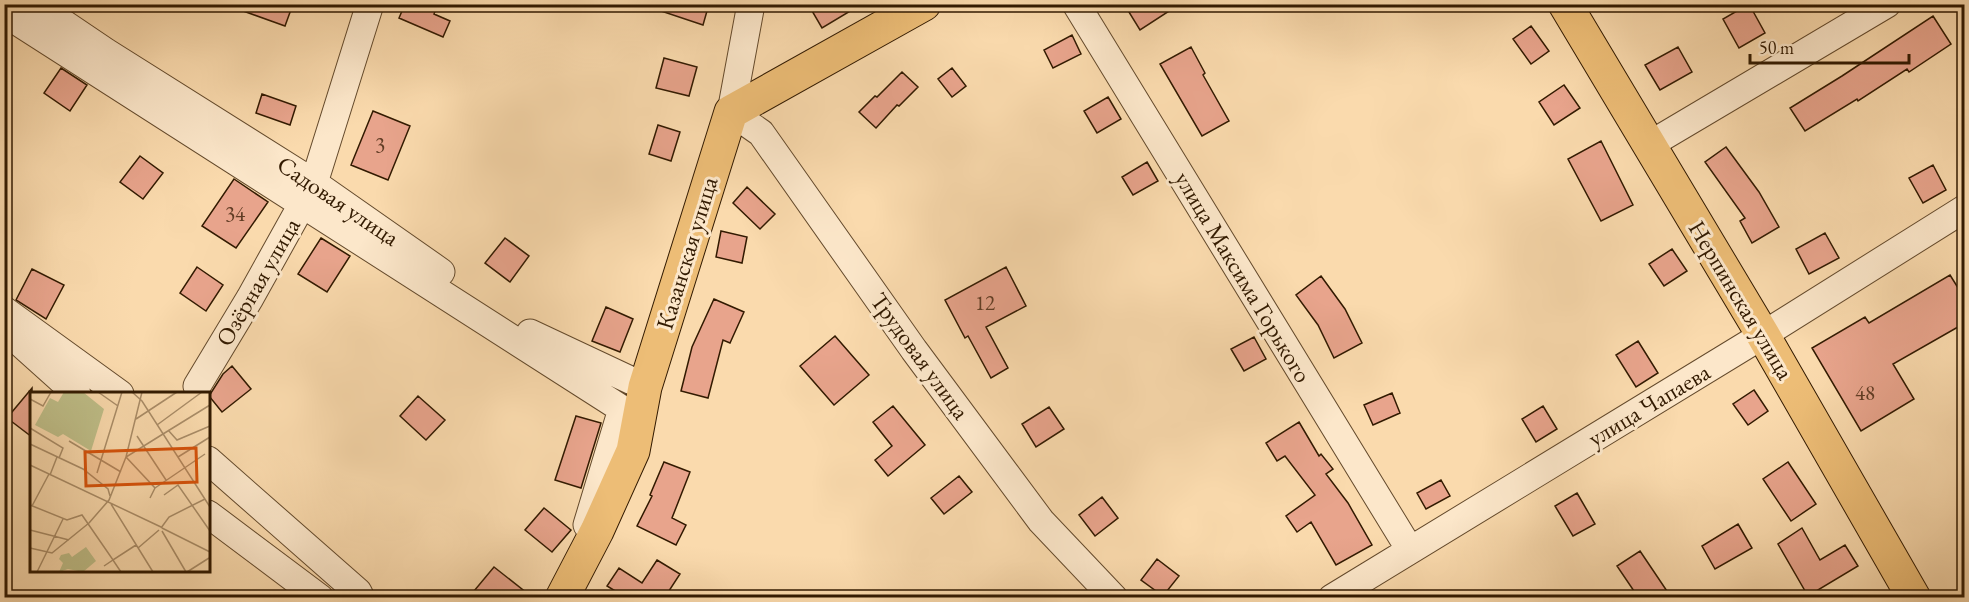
<svg xmlns="http://www.w3.org/2000/svg" width="1969" height="602" viewBox="0 0 1969 602" font-family="'EB Garamond',serif">
<style>
.building{fill:#e8a48c;stroke:#321a01;stroke-width:1.5}
.lines{fill:none;stroke-linecap:round;stroke-linejoin:round}
.minor-casing{stroke:#644a2c;stroke-width:29}
.major-casing{stroke:#321a01;stroke-width:35}
.minor{stroke:#fce7ca;stroke-width:27}
.major{stroke:#edbd76;stroke-width:33}
.labels{text-anchor:middle;stroke-width:6;stroke-linejoin:round;paint-order:stroke}
.number-label{font-size:21px;fill:#603c24}
.street-label{font-size:24px;fill:#321a01;stroke:#fce7ca}
.inset-road{fill:none;stroke:#aa8d68;stroke-width:1.5}
.view{fill:#d6530b;fill-opacity:0.15;stroke:#d6530b;stroke-width:3}
.inset-edge{fill:none;stroke:#321a01;stroke-width:3}
</style>
<rect width="100%" height="100%" fill="#fadaad"/>
<filter id="stains"><feTurbulence type="fractalNoise" baseFrequency=".00333" numOctaves="4"/><feColorMatrix values="0 0 0 0 .2 0 0 0 0 .09 0 0 0 0 .02 0 0 0 .5 -.17"/></filter>
<radialGradient id="worn" r=".72"><stop offset=".6" stop-color="#630" stop-opacity="0"/><stop offset="1" stop-color="#630" stop-opacity=".3"/></radialGradient>
<path class="building" d="M 232,4 L 293,4 L 285,26 L 232,7 Z
M 405,4 L 438,4 L 434,14 L 450,21 L 443,37 L 399,18 Z
M 652,4 L 709,4 L 703,25 L 652,8 Z
M 808,4 L 862,4 L 822,28 Z
M 1124,4 L 1180,4 L 1140,30 Z
M 1749,4 L 1765,33 L 1739,48 L 1723,19 Z
M 1933,16 L 1951,44 L 1909,72 L 1907,69 L 1858,101 L 1857,99 L 1805,131 L 1790,108 L 1842,76 Z
M 1531,26 L 1549,51 L 1531,64 L 1513,39 Z
M 1072,35 L 1081,54 L 1053,68 L 1044,50 Z
M 1191,47 L 1205,73 L 1203,75 L 1229,121 L 1202,136 L 1160,64 Z
M 1678,47 L 1692,72 L 1660,90 L 1645,65 Z
M 664,58 L 697,67 L 689,96 L 656,88 Z
M 61,68 L 87,85 L 70,111 L 44,93 Z
M 952,68 L 966,86 L 952,97 L 938,79 Z
M 902,72 L 918,87 L 899,106 L 897,105 L 876,128 L 859,112 L 875,96 L 877,97 Z
M 1564,85 L 1580,108 L 1554,125 L 1539,102 Z
M 262,94 L 296,106 L 290,125 L 256,113 Z
M 1108,97 L 1121,119 L 1097,133 L 1084,111 Z
M 373,111 L 410,126 L 388,180 L 351,165 Z
M 658,125 L 680,132 L 671,161 L 649,154 Z
M 1601,141 L 1633,205 L 1601,221 L 1568,159 Z
M 1726,147 L 1759,192 L 1779,227 L 1752,243 L 1740,221 L 1745,218 L 1705,162 Z
M 140,156 L 163,173 L 143,199 L 120,182 Z
M 1147,162 L 1158,181 L 1133,195 L 1122,177 Z
M 1933,165 L 1946,190 L 1923,203 L 1909,178 Z
M 234,179 L 268,202 L 236,248 L 202,226 Z
M 747,187 L 775,214 L 760,229 L 733,203 Z
M 721,231 L 747,237 L 742,263 L 716,257 Z
M 1825,233 L 1839,258 L 1809,274 L 1796,249 Z
M 321,238 L 350,256 L 327,292 L 298,274 Z
M 505,238 L 529,256 L 510,282 L 485,263 Z
M 1672,249 L 1687,271 L 1664,286 L 1649,264 Z
M 197,267 L 223,285 L 206,311 L 180,293 Z
M 1006,267 L 1026,306 L 986,327 L 1008,368 L 991,378 L 968,336 L 965,338 L 945,300 Z
M 32,269 L 64,285 L 46,319 L 16,300 Z
M 1950,275 L 1965,299 L 1965,323 L 1893,364 L 1914,399 L 1861,431 L 1812,348 L 1865,317 L 1869,323 Z
M 1321,276 L 1345,309 L 1362,343 L 1334,358 L 1318,325 L 1296,295 Z
M 714,299 L 744,312 L 730,343 L 723,340 L 708,398 L 681,391 L 692,347 Z
M 606,307 L 633,319 L 620,352 L 592,341 Z
M 835,336 L 869,375 L 834,405 L 800,366 Z
M 1254,337 L 1266,359 L 1244,371 L 1231,349 Z
M 1638,341 L 1658,373 L 1636,387 L 1616,355 Z
M 232,366 L 251,389 L 222,412 L 209,396 L 223,374 Z
M 32,388 L 32,437 L 7,418 Z
M 1754,390 L 1768,411 L 1748,425 L 1733,404 Z
M 1392,393 L 1400,413 L 1373,425 L 1364,405 Z
M 418,396 L 445,420 L 426,440 L 400,416 Z
M 893,406 L 925,445 L 888,476 L 875,460 L 892,446 L 873,422 Z
M 1543,406 L 1557,429 L 1536,442 L 1522,419 Z
M 1049,407 L 1064,429 L 1036,447 L 1022,424 Z
M 576,416 L 601,423 L 581,488 L 555,480 Z
M 1299,422 L 1319,456 L 1321,454 L 1333,469 L 1326,474 L 1348,503 L 1372,545 L 1336,565 L 1311,522 L 1297,532 L 1286,516 L 1315,495 L 1285,456 L 1277,461 L 1266,443 Z
M 664,462 L 690,472 L 672,518 L 686,525 L 676,545 L 637,526 L 652,496 L 650,495 Z
M 1788,462 L 1816,504 L 1791,521 L 1763,479 Z
M 959,476 L 972,492 L 944,514 L 931,498 Z
M 1441,480 L 1450,496 L 1426,509 L 1417,493 Z
M 1577,493 L 1595,524 L 1573,536 L 1555,506 Z
M 1102,497 L 1118,518 L 1095,536 L 1079,515 Z
M 544,508 L 571,530 L 552,552 L 525,530 Z
M 1738,524 L 1752,548 L 1715,569 L 1702,546 Z
M 1802,528 L 1820,560 L 1845,545 L 1858,566 L 1808,596 L 1778,544 Z
M 1640,551 L 1671,597 L 1638,597 L 1617,566 Z
M 1157,559 L 1179,576 L 1163,596 L 1141,580 Z
M 657,560 L 680,574 L 665,597 L 625,597 L 607,586 L 619,568 L 642,583 Z
M 494,567 L 532,597 L 469,597 Z"/>
<g class="lines">
<defs>
<path id="minor" d="M 35,4 L 106,52 L 314,183 L 441,272
M 751,4 L 731,112 L 761,133 L 914,350 L 1041,521 L 1114,598
M 1076,4 L 1410,550
M 4,13 L 622,409 L 587,525
M 1649,145 L 1887,4
M 4,310 L 120,394
M 4,332 L 18,341 L 77,394
M 530,333 L 645,387
M 197,386 L 250,298 L 314,183 L 370,4
M 208,460 L 358,592 L 361,598
M 208,514 L 320,598
M 1332,598 L 1763,335 L 1964,209"/>
<path id="major" d="M 1565,4 L 1763,335 L 1914,598
M 562,598 L 597,531 L 633,451 L 645,387 L 731,112 L 924,4"/>
</defs>
<use href="#minor" class="minor-casing"/>
<use href="#major" class="major-casing"/>
<use href="#minor" class="minor"/>
<use href="#major" class="major"/>
</g>
<g class="labels">
<g class="number-label">
<text x="380" y="152">3</text>
<text x="235" y="221">34</text>
<text x="985" y="310">12</text>
<text x="1865" y="400">48</text>
</g>
<g class="street-label">
<text transform="translate(338 201) rotate(34)" y="8">Садовая улица</text>
<text transform="translate(687 253) rotate(-73)" y="8">Казанская улица</text>
<text transform="translate(1243 277) rotate(59)" y="8">улица Максима Горького</text>
<text transform="translate(258 282) rotate(-60)" y="8">Озёрная улица</text>
<text transform="translate(1741 300) rotate(59)" y="8">Нерпинская улица</text>
<text transform="translate(920 356) rotate(54)" y="8">Трудовая улица</text>
<text transform="translate(1649 405) rotate(-31)" y="8">улица Чапаева</text>
</g>
</g>
<g transform="translate(30 392)">
<rect width="180" height="180" fill="#fadaad"/>
<path d="M 34,0 L 53,0 L 74,17 L 61,59 L 33,42 L 28,45 L 5,33 L 20,6 L 28,10 ZM 56,155 L 66,169 L 53,180 L 38,177 L 29,180 L 33,171 L 29,167 L 31,163 L 39,161 L 42,165 Z" fill="#bfbf89"/>
<path class="inset-road" d="M 68,0 L 88,14M 102,0 L 112,9 L 180,115M 112,0 L 96,65 L 125,96 L 120,106M 0,7 L 13,14 L 21,0M 106,27 L 147,0M 127,33 L 172,0M 0,36 L 33,56 L 29,66M 138,38 L 147,48 L 180,34M 133,42 L 180,13M 107,44 L 136,88M 39,49 L 91,80M 0,52 L 53,77 L 78,97 L 80,104M 148,65 L 180,45M 0,73 L 131,135M 67,81 L 92,0M 20,83 L 27,65M 125,96 L 175,62M 134,103 L 148,93 L 180,139M 81,112 L 123,180M 0,113 L 37,128 L 52,123 L 83,168 L 106,153M 2,114 L 19,82M 59,131 L 79,108 L 96,65 L 133,42M 131,136 L 139,125 L 175,107M 132,136 L 180,160M 0,138 L 39,148M 132,139 L 156,180M 0,156 L 22,161 L 59,131M 108,156 L 129,138M 74,174 L 83,168 L 91,180M 7,180 L 33,127M 157,180 L 179,166"/>
<path class="view" d="M 166,56 L 167,90 L 56,94 L 55,60 Z"/>
<rect width="180" height="180" class="inset-edge"/>
</g>
<rect width="1969" height="602" fill="none" stroke="#fadaad" stroke-width="24"/>
<rect x="6" y="6" width="1957" height="590" fill="none" stroke="#321a01" stroke-width="3"/>
<rect x="12" y="12" width="1945" height="578" fill="none" stroke="#321a01" stroke-width="1.5"/>
<path d="M1750 54v9h159v-9" fill="none" stroke="#321a01" stroke-width="3"/>
<text x="1759" y="54" font-size="18" fill="#321a01" stroke="#fce7ca" stroke-width="4.5" paint-order="stroke">50 m</text>
<rect width="100%" height="100%" filter="url(#stains)"/>
<rect width="100%" height="100%" fill="url(#worn)"/>
</svg>
